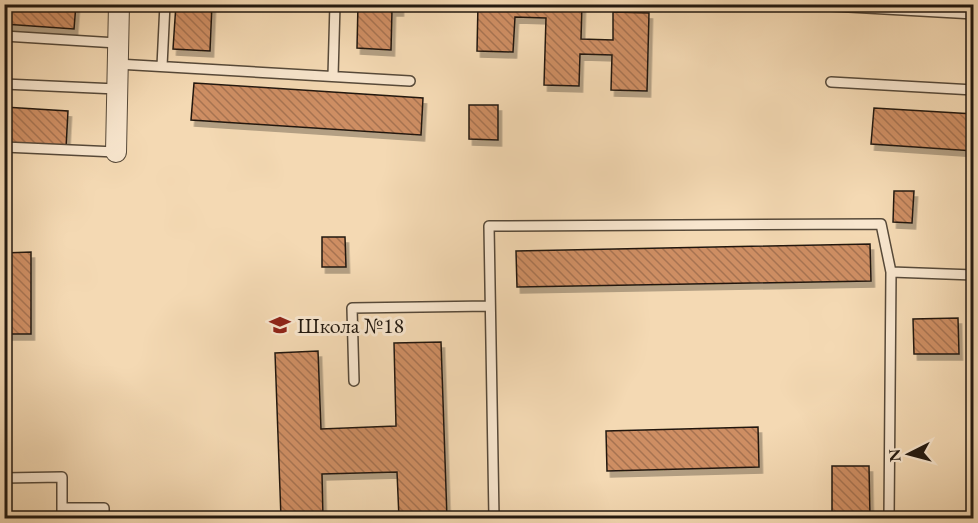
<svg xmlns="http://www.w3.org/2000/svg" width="978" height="523" viewBox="0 0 978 523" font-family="'EB Garamond',serif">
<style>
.building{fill:url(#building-back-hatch);stroke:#221910;stroke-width:1.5;filter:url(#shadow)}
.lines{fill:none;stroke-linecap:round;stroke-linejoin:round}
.service-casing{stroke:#564939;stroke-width:12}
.minor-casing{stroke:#564939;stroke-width:22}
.service{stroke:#f8e6ce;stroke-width:9}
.minor{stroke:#f8e6ce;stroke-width:20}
.labels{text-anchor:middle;stroke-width:6;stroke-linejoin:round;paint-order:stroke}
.poi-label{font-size:22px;fill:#221910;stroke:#f8e6ce;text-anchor:start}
</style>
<defs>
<pattern id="building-back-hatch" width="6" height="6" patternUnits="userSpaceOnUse" patternTransform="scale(1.5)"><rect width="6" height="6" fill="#ce8e64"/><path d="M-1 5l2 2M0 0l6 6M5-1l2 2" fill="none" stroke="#a77351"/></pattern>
<filter id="shadow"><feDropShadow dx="3.5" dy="6" stdDeviation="0" flood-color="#0004"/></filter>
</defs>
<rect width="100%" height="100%" fill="#f4d9b3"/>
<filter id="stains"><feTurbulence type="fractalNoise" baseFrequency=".00333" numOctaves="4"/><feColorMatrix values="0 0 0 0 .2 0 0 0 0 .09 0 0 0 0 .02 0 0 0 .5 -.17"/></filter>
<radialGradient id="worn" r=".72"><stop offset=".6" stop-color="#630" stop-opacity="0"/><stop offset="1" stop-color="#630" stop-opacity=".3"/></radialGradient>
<path class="building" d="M 4,4 L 76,4 L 74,29 L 4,24 Z
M 176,4 L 212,4 L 210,51 L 173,49 Z
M 358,4 L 400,4 L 400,10 L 392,10 L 391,50 L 357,48 Z
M 478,4 L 582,4 L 581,39 L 613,40 L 613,12 L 649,13 L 647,91 L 611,90 L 612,55 L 580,54 L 579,86 L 544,85 L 546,18 L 515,17 L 513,52 L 477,51 Z
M 194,83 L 423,98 L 421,135 L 191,120 Z
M 469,105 L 498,105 L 498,140 L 469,139 Z
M 4,107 L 68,111 L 66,148 L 4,144 Z
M 874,108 L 974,114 L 974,151 L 871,144 Z
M 894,191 L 914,191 L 912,223 L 893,222 Z
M 322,237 L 345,237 L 346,267 L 322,267 Z
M 870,244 L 871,281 L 517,287 L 516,251 Z
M 31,252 L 31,334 L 4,334 L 4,253 Z
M 958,318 L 959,354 L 914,354 L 913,319 Z
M 441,342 L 447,518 L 399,518 L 397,472 L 322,474 L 323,518 L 281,518 L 275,353 L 318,351 L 321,429 L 396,426 L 394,343 Z
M 758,427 L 759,467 L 607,471 L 606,431 Z
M 832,466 L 869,466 L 870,518 L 832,518 Z
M 832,466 L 869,466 L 870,518 L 832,518 Z"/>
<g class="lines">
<defs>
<path id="service" d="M 795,4 L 974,14
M 4,36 L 117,43
M 117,64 L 410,81
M 162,66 L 165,4
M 333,76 L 335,4
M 831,82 L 974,90
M 4,84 L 117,89
M 4,147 L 116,152
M 891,272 L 974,275
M 354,381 L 352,308 L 490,306
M 4,478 L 62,477 L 62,518
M 62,508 L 104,508 L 104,518
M 494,518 L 489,226 L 881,224 L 891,272 L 889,518"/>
<path id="minor" d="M 116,152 L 119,4"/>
</defs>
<use href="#service" class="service-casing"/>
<use href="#minor" class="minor-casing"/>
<use href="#service" class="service"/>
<use href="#minor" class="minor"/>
</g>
<defs>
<symbol id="school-bare" viewBox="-9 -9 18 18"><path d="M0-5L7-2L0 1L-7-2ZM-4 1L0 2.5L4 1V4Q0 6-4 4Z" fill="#8f2418" stroke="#f8e6ce" stroke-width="2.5" paint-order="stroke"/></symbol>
</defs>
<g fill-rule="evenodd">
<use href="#school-bare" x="265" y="310" width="30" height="30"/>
</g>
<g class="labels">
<g class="poi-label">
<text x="297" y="333">Школа №18</text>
</g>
</g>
<rect width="978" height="523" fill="none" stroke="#f4d9b3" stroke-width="24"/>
<rect x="6" y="6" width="966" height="511" fill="none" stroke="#221910" stroke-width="3"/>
<rect x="12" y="12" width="954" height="499" fill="none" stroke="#221910" stroke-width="1.5"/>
<g transform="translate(909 454) rotate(264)" stroke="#f8e6ce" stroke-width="4.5" paint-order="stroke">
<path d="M0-4.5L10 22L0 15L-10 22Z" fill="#221910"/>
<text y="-9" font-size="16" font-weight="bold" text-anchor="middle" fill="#221910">N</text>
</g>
<rect width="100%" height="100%" filter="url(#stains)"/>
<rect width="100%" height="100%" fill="url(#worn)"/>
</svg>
